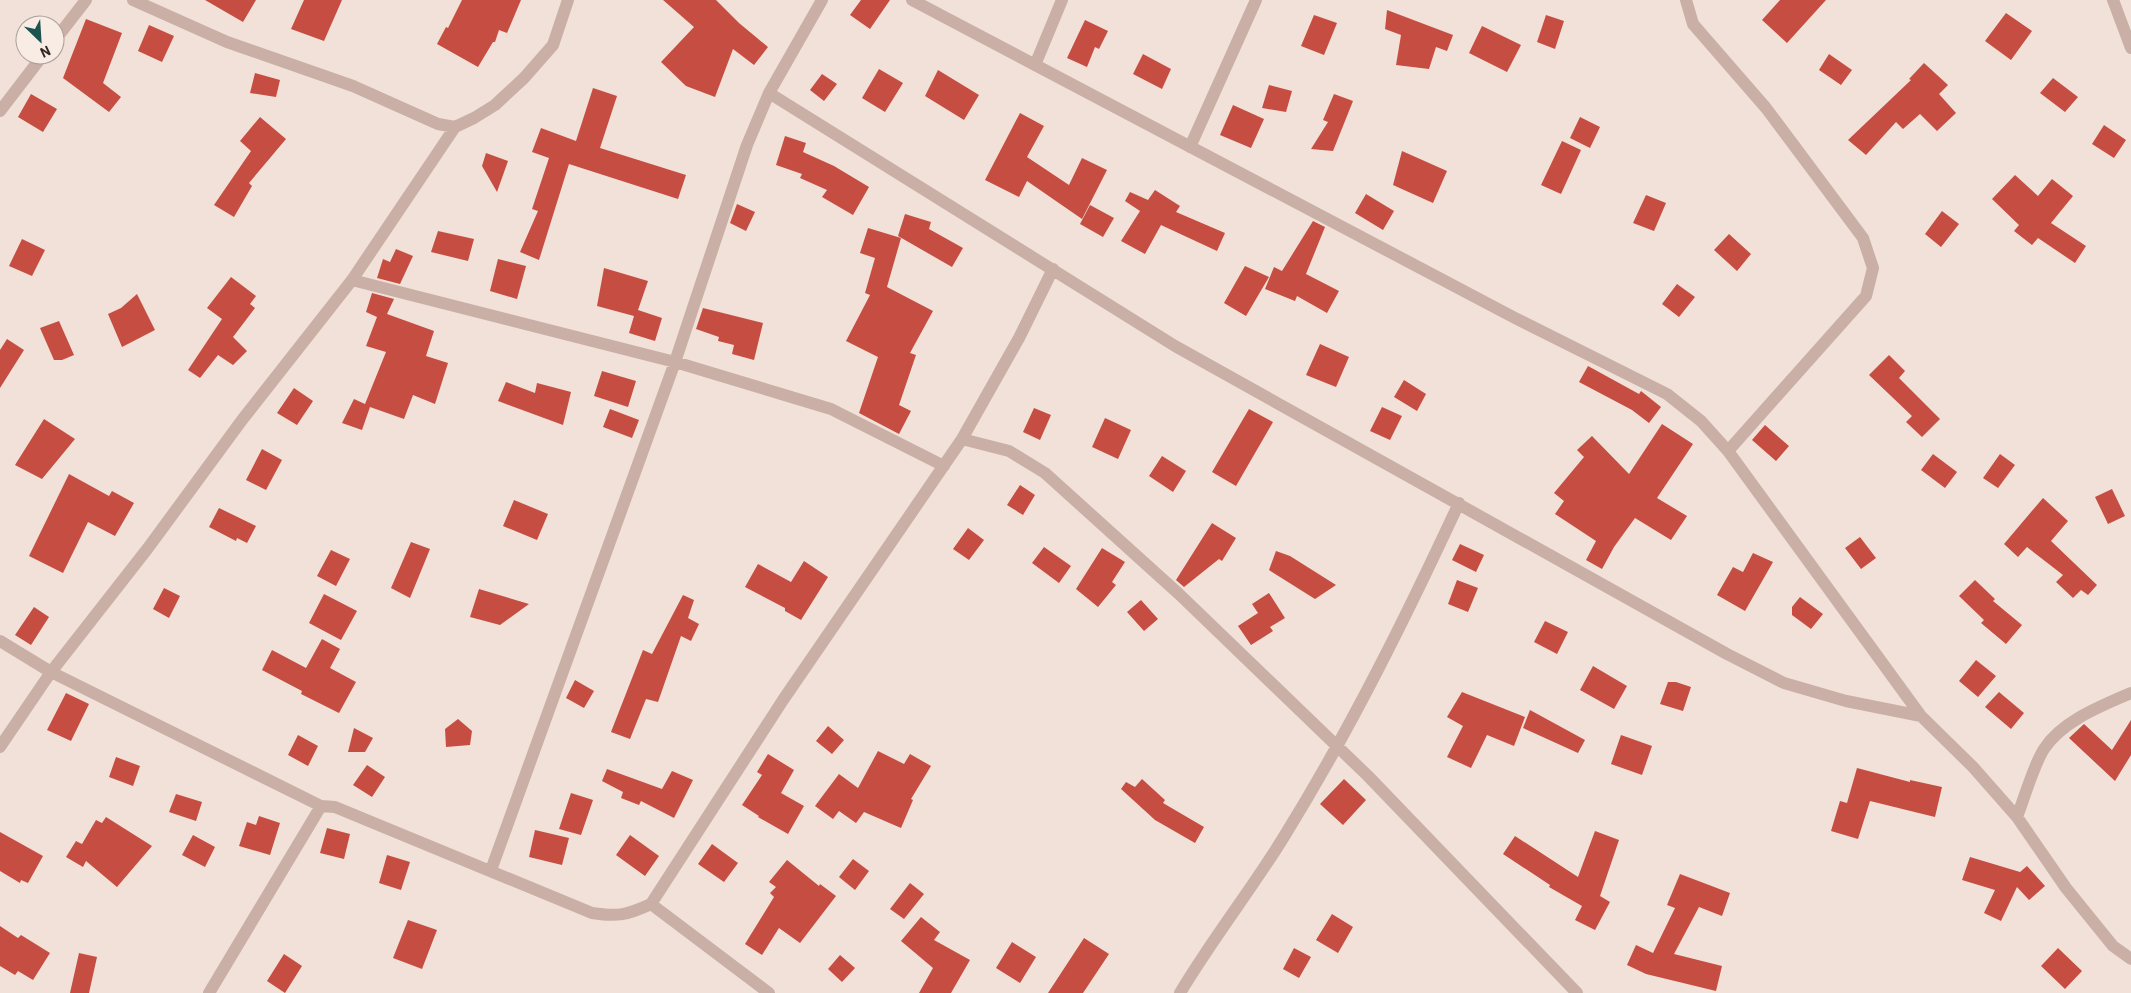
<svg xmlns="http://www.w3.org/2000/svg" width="2131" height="993" viewBox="0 0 2131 993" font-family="Barlow,sans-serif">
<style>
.building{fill:#c64d42}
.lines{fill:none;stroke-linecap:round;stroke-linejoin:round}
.minor{stroke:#c9afa5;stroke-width:12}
</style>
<rect width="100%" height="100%" fill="#f1e1d8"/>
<path class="building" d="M 205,0 L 256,0 L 243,22 Z
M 304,0 L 342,0 L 324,41 L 291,29 Z
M 462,0 L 521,0 L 507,33 L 499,30 L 495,42 L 493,42 L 478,67 L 437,44 L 446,27 L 448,28 Z
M 663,0 L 716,0 L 739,23 L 768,47 L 754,65 L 733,49 L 715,97 L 686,86 L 661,62 L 694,27 Z
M 861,0 L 890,0 L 870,29 L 850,15 Z
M 1780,0 L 1826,0 L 1787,43 L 1762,20 Z
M 1387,10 L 1453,35 L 1447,51 L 1436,47 L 1429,69 L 1396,65 L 1401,35 L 1385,29 Z
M 2006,13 L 2032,31 L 2011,60 L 1985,41 Z
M 1314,15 L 1337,23 L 1324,55 L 1301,46 Z
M 1546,15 L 1564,21 L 1555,49 L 1537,42 Z
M 86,19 L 122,33 L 103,83 L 121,97 L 109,112 L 63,78 Z
M 1085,20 L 1108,31 L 1099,49 L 1095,47 L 1087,67 L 1067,58 Z
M 149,25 L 174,36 L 162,62 L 138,51 Z
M 1482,26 L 1521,45 L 1507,72 L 1469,53 Z
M 1143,54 L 1171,69 L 1162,89 L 1133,74 Z
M 1829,54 L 1852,70 L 1841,85 L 1819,70 Z
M 1924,63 L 1948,85 L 1939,94 L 1956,113 L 1937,131 L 1920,114 L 1903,129 L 1896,122 L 1866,155 L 1848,140 L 1911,80 L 1909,79 Z
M 879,69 L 903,83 L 885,112 L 862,98 Z
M 938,70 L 979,95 L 964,120 L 925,96 Z
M 255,73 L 280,80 L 276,97 L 250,93 Z
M 822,74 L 837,84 L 824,101 L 810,90 Z
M 2053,78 L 2078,97 L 2065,112 L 2040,93 Z
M 1269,85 L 1292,91 L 1286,112 L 1262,108 Z
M 593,88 L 617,96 L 600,148 L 686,175 L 678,199 L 569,164 L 539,260 L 520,252 L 538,211 L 532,209 L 549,158 L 532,152 L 541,128 L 576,141 Z
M 31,94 L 57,109 L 43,132 L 18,117 Z
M 1334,94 L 1353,101 L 1333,151 L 1311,149 L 1328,122 L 1323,120 Z
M 1233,105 L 1264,119 L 1251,148 L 1220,135 Z
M 1020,113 L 1044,126 L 1027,157 L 1069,185 L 1082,158 L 1107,170 L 1082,219 L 1027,181 L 1019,197 L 985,180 Z
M 260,117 L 286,139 L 249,183 L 252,186 L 234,217 L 214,205 L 251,151 L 240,141 Z
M 1580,117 L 1600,127 L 1590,148 L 1570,138 Z
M 2104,125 L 2126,140 L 2114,158 L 2092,144 Z
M 785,136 L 806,143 L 803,152 L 834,166 L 869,187 L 853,215 L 822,197 L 827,190 L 800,178 L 802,174 L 776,165 Z
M 1562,141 L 1581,150 L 1561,194 L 1541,185 Z
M 1402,151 L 1447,171 L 1433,203 L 1393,185 Z
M 486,153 L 508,161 L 497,192 L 482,166 Z
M 2015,175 L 2038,196 L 2052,179 L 2073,196 L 2051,223 L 2086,246 L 2075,263 L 2038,238 L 2032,245 L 2014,231 L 2019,225 L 1992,199 Z
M 1155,190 L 1180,206 L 1176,212 L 1225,233 L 1217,251 L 1161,225 L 1145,254 L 1121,241 L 1140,211 L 1125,201 L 1130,192 L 1148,200 Z
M 1366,194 L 1394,211 L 1383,230 L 1355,213 Z
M 1646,195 L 1666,203 L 1654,231 L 1633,223 Z
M 737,204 L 755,212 L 746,231 L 730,223 Z
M 1090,205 L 1114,218 L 1103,237 L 1080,224 Z
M 1942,211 L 1959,224 L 1941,247 L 1925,234 Z
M 905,214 L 931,222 L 929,229 L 963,248 L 952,267 L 898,236 Z
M 1313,221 L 1325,227 L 1306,274 L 1339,291 L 1327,313 L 1297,296 L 1295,301 L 1265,289 L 1274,267 L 1282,271 Z
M 868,228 L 901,238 L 887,287 L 933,311 L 910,353 L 916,355 L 899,405 L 911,411 L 899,434 L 859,413 L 878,357 L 846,341 L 870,295 L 865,293 L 875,258 L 860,253 Z
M 438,231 L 474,239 L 468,261 L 431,252 Z
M 1729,234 L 1751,254 L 1737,271 L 1714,250 Z
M 22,239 L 45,250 L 32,276 L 9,266 Z
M 396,249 L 413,256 L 400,284 L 377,278 L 383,259 L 390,262 Z
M 498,259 L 526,266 L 517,299 L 490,291 Z
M 1245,266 L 1269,277 L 1246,316 L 1224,303 Z
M 604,268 L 648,281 L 638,310 L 662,318 L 655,341 L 629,333 L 634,316 L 597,306 Z
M 231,277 L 256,296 L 250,304 L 255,308 L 233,337 L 247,351 L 233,365 L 218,355 L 200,378 L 188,370 L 222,319 L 207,308 Z
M 1677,284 L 1695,297 L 1679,317 L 1662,304 Z
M 372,293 L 394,299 L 387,314 L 434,331 L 426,356 L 448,363 L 435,404 L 413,395 L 404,419 L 370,407 L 362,430 L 342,423 L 354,399 L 365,404 L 386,352 L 366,346 L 377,317 L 366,312 Z
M 137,294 L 155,330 L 122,347 L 108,314 L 121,308 Z
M 703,308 L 763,323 L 754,360 L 732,354 L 734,345 L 718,341 L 719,337 L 696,329 Z
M 59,321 L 74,355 L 62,360 L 54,360 L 40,328 Z
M 7,339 L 24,350 L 0,388 L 0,350 Z
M 1320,344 L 1349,357 L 1336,387 L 1306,375 Z
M 1889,355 L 1905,371 L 1899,378 L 1940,419 L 1922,437 L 1906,422 L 1912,416 L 1869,375 Z
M 1588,366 L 1639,394 L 1641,391 L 1661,407 L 1649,423 L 1632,410 L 1579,382 Z
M 602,371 L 636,381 L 628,407 L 594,396 Z
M 1404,380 L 1426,394 L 1417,411 L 1394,397 Z
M 506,382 L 535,393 L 537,383 L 571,392 L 563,425 L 498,401 Z
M 294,388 L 313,401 L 297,425 L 277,413 Z
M 1382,407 L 1402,416 L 1390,440 L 1370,431 Z
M 1034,408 L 1051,415 L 1040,440 L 1023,432 Z
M 610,409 L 639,420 L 632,438 L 603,427 Z
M 1249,409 L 1273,422 L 1236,486 L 1212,472 Z
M 1105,418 L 1131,430 L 1118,459 L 1092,447 Z
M 44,419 L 75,439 L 42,479 L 15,465 Z
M 1662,424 L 1693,444 L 1657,498 L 1687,516 L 1671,540 L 1635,518 L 1614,547 L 1602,569 L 1586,560 L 1596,541 L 1555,514 L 1564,501 L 1554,493 L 1584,457 L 1577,450 L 1592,436 L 1629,474 Z
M 1765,425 L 1789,446 L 1776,461 L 1752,440 Z
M 262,449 L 282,460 L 266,490 L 246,480 Z
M 1933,454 L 1957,472 L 1945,488 L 1921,470 Z
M 2000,454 L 2015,465 L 1998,488 L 1983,478 Z
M 1162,456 L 1186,471 L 1173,492 L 1149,476 Z
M 69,474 L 109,496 L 112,491 L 134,503 L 115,536 L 88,522 L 63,573 L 29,556 Z
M 1020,485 L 1035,495 L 1023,515 L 1007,505 Z
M 2112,489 L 2125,516 L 2108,524 L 2095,497 Z
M 2043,498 L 2068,521 L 2051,541 L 2097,585 L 2088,595 L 2081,590 L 2073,598 L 2056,582 L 2063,575 L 2027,547 L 2018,557 L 2004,544 Z
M 514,500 L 548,514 L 537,540 L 503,526 Z
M 219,508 L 256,526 L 247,543 L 237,538 L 236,541 L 209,527 Z
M 1212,523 L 1236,538 L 1222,561 L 1219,559 L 1184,587 L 1176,580 Z
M 968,528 L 984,540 L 969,560 L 953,549 Z
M 1860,537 L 1876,558 L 1861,569 L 1845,548 Z
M 411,542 L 430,549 L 410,598 L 391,588 Z
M 1460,544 L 1484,555 L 1476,572 L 1452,560 Z
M 1044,547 L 1071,566 L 1059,583 L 1032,563 Z
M 1102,548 L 1125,562 L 1112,582 L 1116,585 L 1098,607 L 1076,589 Z
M 331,550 L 350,559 L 336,586 L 317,576 Z
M 1276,551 L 1290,556 L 1336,585 L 1315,599 L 1269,570 Z
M 1753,553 L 1773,562 L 1745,611 L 1717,595 L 1733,567 L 1743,572 Z
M 804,561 L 828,577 L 801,620 L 785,611 L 785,608 L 745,587 L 758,564 L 791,582 Z
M 1457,580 L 1478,588 L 1468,612 L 1448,604 Z
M 1975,580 L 1995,599 L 1993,601 L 2022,625 L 2006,644 L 1981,623 L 1984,620 L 1959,596 Z
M 164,588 L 180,596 L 169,618 L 153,609 Z
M 479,589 L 529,604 L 500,625 L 470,617 Z
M 1269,593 L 1285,618 L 1270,627 L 1273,631 L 1251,645 L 1238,626 L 1258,613 L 1252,604 Z
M 324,594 L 357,611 L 341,640 L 309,623 Z
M 683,595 L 694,600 L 688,618 L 699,624 L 691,641 L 681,636 L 658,702 L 646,699 L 630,739 L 611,732 L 643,650 L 652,654 Z
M 1800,597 L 1823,614 L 1811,629 L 1792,615 L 1792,607 Z
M 1141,600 L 1158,619 L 1144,631 L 1127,612 Z
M 34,607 L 49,617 L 31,645 L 15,635 Z
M 1545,621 L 1568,632 L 1557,654 L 1534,642 Z
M 322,639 L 340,649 L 330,668 L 356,682 L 339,713 L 301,694 L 302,691 L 262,670 L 272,650 L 306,668 Z
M 1976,660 L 1996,676 L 1978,697 L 1959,681 Z
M 1593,666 L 1627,686 L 1614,709 L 1580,690 Z
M 575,680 L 594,691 L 584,708 L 566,698 Z
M 1668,682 L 1676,682 L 1691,687 L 1683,711 L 1660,704 Z
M 1462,692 L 1525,717 L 1514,746 L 1487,735 L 1471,768 L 1447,757 L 1463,726 L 1447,717 Z
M 1999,692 L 2024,713 L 2011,729 L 1985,707 Z
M 66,693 L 89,704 L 71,741 L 47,730 Z
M 1530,710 L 1585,740 L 1578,753 L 1523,728 Z
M 458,719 L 472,731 L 470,745 L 446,747 L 445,729 Z
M 2131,720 L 2131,755 L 2115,781 L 2069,738 L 2084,724 L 2112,750 Z
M 828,726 L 844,740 L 832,754 L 816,741 Z
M 354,728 L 373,738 L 365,752 L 348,752 Z
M 298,735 L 318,746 L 308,766 L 288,755 Z
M 1621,735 L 1652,746 L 1642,775 L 1611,764 Z
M 878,751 L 904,764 L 910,754 L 931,766 L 911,799 L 913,800 L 901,828 L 864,812 L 856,823 L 839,811 L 833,819 L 815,806 L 839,774 L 858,788 Z
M 768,754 L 794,770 L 781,793 L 804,806 L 788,834 L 758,817 L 759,816 L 742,805 L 762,775 L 757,772 Z
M 116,757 L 140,766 L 133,786 L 109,777 Z
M 367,765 L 385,777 L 372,797 L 353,785 Z
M 1857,768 L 1910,782 L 1910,780 L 1942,787 L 1935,817 L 1870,801 L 1858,839 L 1831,831 L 1840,801 L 1847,803 Z
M 607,769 L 662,789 L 672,771 L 693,780 L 674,818 L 641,801 L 639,805 L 621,798 L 623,792 L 602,781 Z
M 1142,779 L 1165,800 L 1163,803 L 1204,827 L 1195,843 L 1155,820 L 1121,789 L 1126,782 L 1135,787 Z
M 1344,779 L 1366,800 L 1343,825 L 1320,804 Z
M 571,793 L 593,800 L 581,835 L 559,829 Z
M 176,794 L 202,802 L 196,821 L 169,812 Z
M 259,816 L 280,823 L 270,855 L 239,846 L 247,822 L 256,825 Z
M 106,817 L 152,846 L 117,887 L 86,861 L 83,867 L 66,857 L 76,841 L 82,844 L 96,820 L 102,823 Z
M 327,828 L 350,834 L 344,859 L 320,853 Z
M 535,830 L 569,838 L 562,865 L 529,857 Z
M 1595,831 L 1619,840 L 1600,896 L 1610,902 L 1595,930 L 1575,920 L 1582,906 L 1549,887 L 1550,885 L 1503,854 L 1515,836 L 1578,877 Z
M 0,832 L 43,856 L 28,883 L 21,880 L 20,883 L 0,871 Z
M 193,835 L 215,847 L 205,867 L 182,855 Z
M 630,835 L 659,856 L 645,876 L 616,855 Z
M 712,844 L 738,863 L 724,882 L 698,864 Z
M 387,855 L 410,862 L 401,890 L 379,883 Z
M 1970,857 L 2020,872 L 2027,866 L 2045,886 L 2029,900 L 2017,887 L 2001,921 L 1984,913 L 1995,890 L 1962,880 Z
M 853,859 L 869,871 L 855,890 L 839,877 Z
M 787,860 L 819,886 L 820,884 L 836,896 L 800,943 L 779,928 L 762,955 L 745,944 L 774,897 L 770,893 L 776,887 L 769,882 Z
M 1680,874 L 1730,893 L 1722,916 L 1699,907 L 1674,954 L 1722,966 L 1716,991 L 1646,974 L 1627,965 L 1636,945 L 1653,953 L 1675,908 L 1667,905 Z
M 910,883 L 924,894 L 904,919 L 890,909 Z
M 1332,914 L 1353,927 L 1338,953 L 1316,940 Z
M 921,917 L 940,932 L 934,940 L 970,960 L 951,993 L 919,993 L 933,968 L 901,941 Z
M 408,920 L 437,930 L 422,969 L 393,958 Z
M 0,926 L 18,938 L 21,935 L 50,953 L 33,980 L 18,971 L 15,975 L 0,966 Z
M 1084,938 L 1109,954 L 1083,993 L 1048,993 Z
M 1012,942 L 1036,957 L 1020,983 L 996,968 Z
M 1294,948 L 1311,957 L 1299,978 L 1283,969 Z
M 2058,948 L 2082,971 L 2065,989 L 2041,966 Z
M 79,953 L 97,957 L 89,993 L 70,993 Z
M 284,954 L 302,966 L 285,993 L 267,981 Z
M 840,955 L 855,968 L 842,982 L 828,969 Z"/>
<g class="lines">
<path class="minor" d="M 133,0 L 227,42 L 353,86 L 438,124 L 455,127
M 912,0 L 1515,318 L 1667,394 L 1701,421 L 1728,451 L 1921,716
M 1686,0 L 1693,24 L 1766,108 L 1863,238 L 1873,268 L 1866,296 L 1728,451
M 2113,0 L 2131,48
M 55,40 L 86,0
M 1035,65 L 1062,0
M 769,93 L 1175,346 L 1727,654 L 1784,683 L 1846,701 L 1921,716 L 1973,767 L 2017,817 L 2066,888 L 2113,946 L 2131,959
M 0,111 L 43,55
M 1190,147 L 1256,0
M 352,280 L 675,362 L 831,409 L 944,466
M 962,439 L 1009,451 L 1045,473 L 1179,594 L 1368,776 L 1577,993
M 0,641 L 51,672 L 321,806 L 335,807 L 592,913 C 618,917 627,915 651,904 L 783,700 L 962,439 L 1019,338 L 1053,269
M 0,747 L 51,672 L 148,548 L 242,420 L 352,280 L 455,127 L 474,118 L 495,105 L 524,78 L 553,45 L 568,0
M 2017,817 C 2024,799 2034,764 2044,749 C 2062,721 2101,706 2131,693
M 491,870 L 675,362 L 747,145 L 769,93 L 822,0
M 651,904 L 769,993
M 209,993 L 321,806
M 1180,993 C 1212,939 1252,889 1285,835 C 1351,728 1406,617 1459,503"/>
</g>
<g transform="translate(40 40) rotate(155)"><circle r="24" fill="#f9ece5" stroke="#aa9e99"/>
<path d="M0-4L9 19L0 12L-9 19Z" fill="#1c5550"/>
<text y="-8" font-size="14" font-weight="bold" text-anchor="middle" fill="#342826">N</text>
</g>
</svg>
